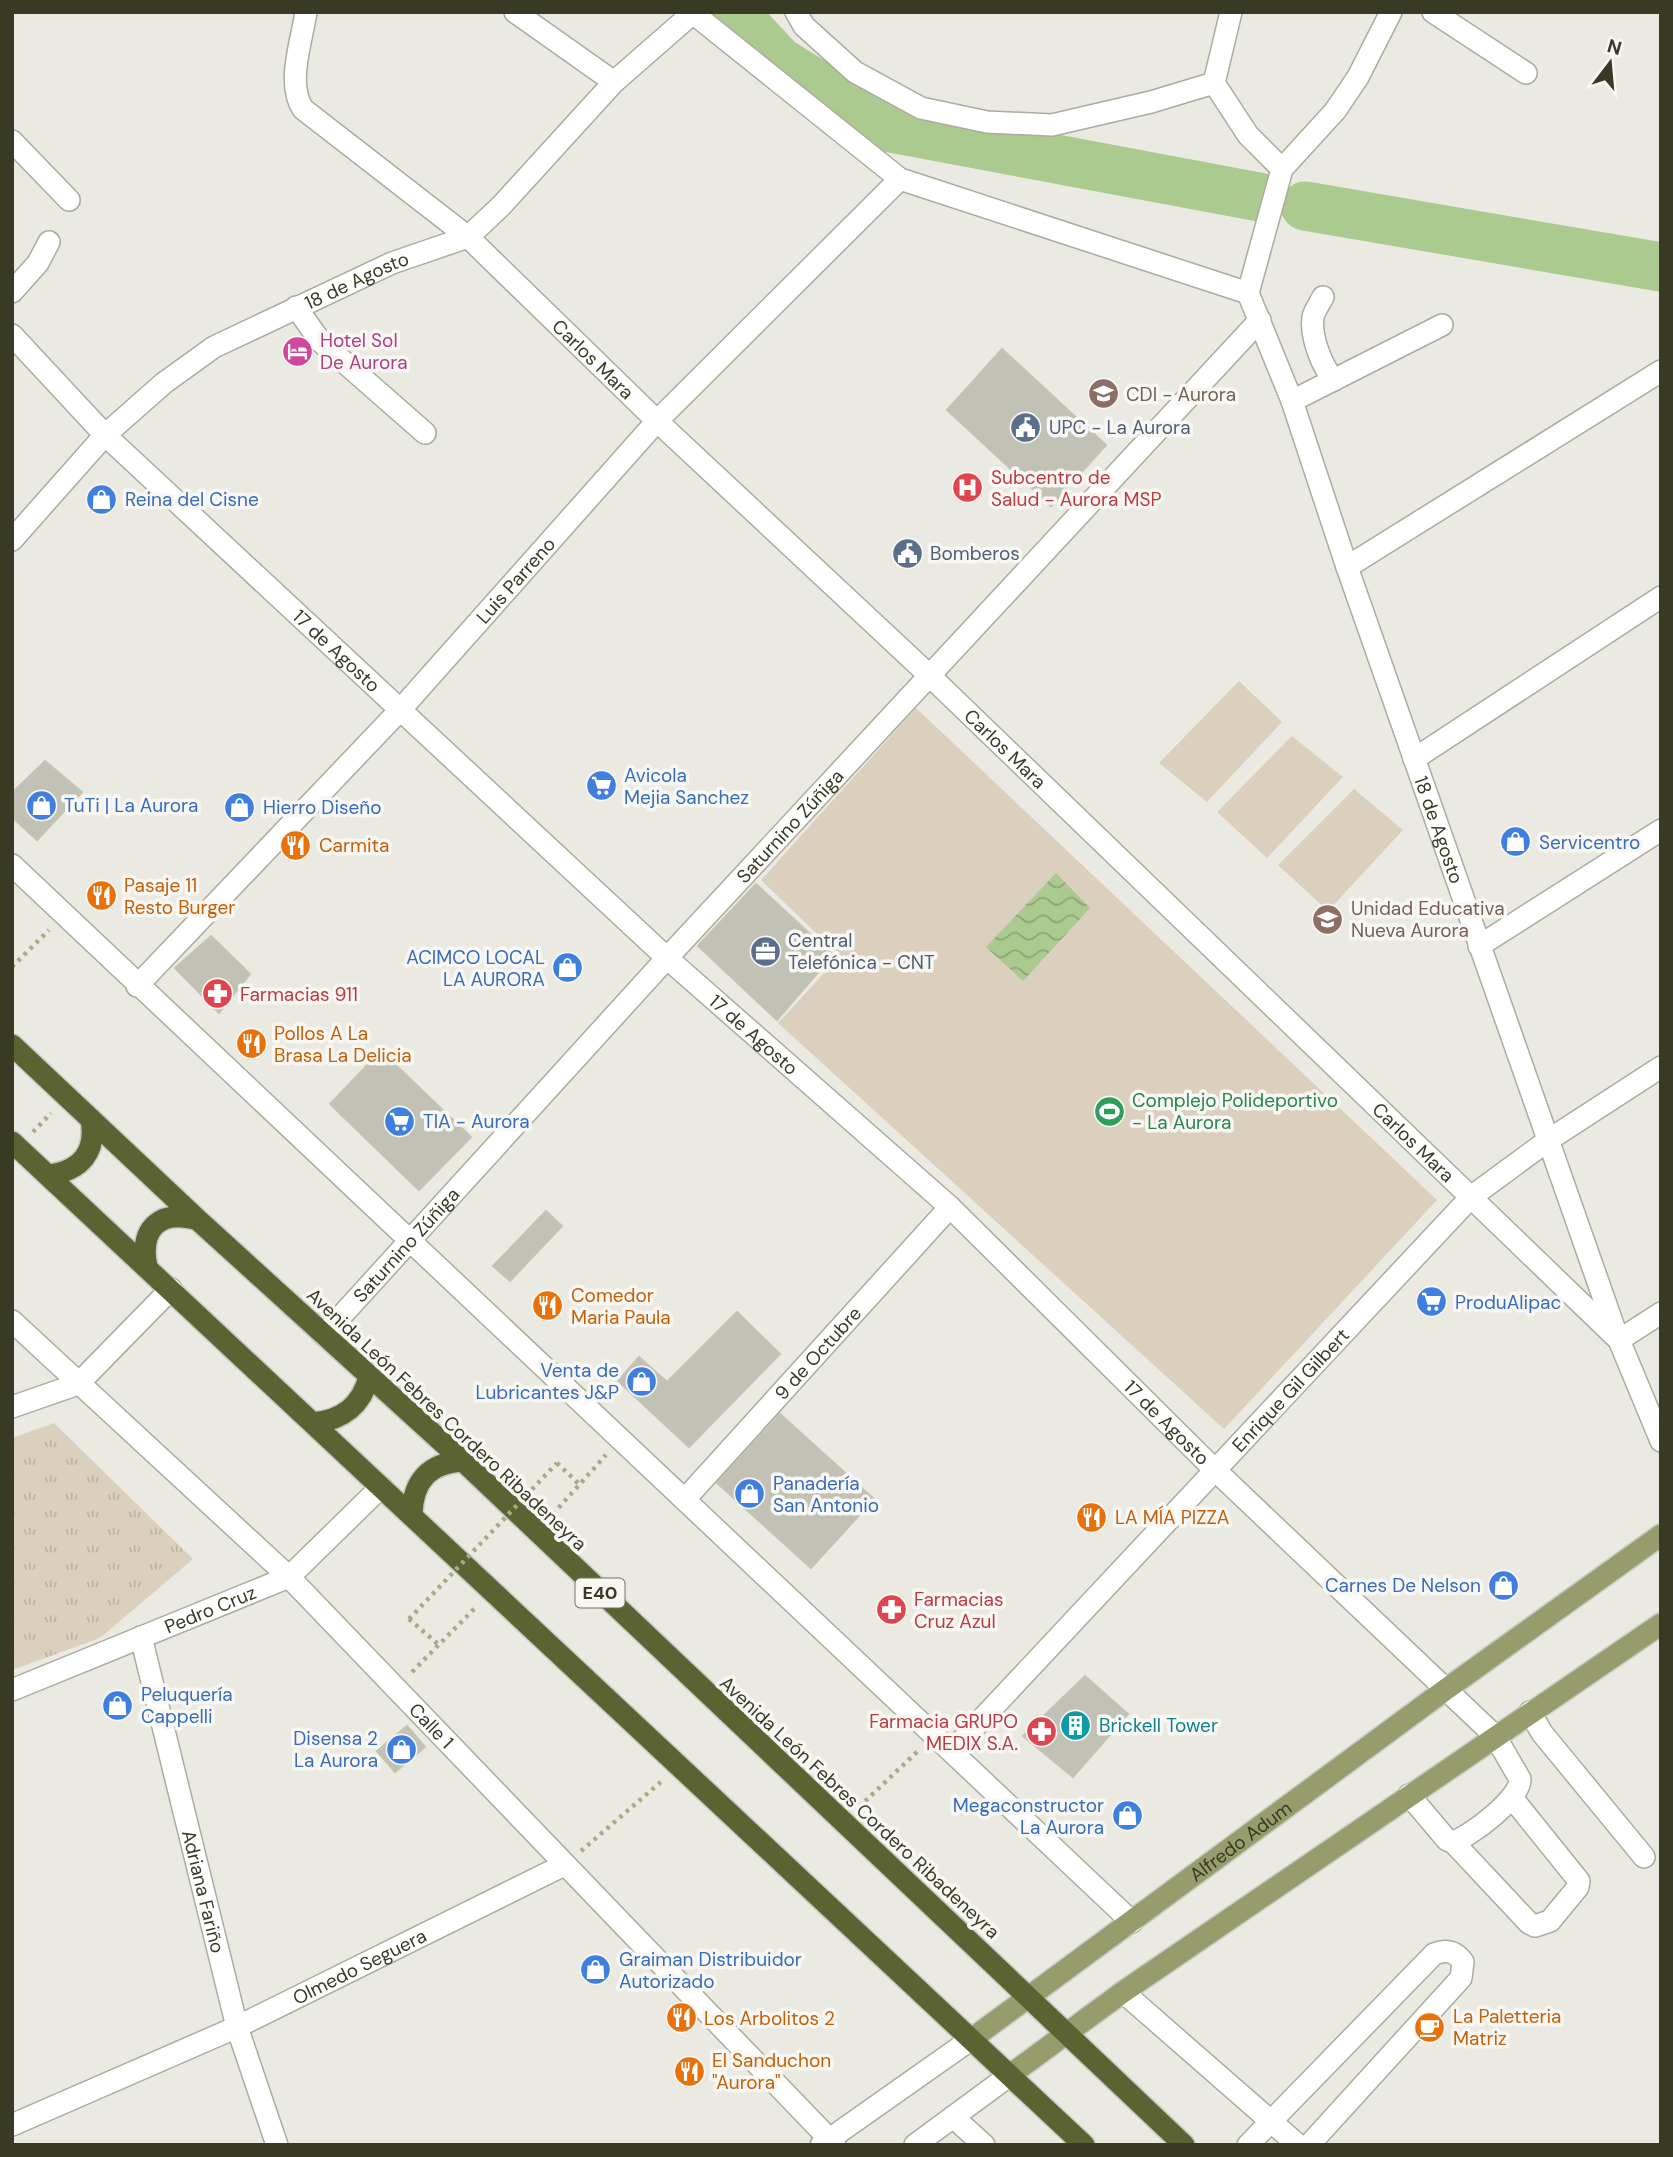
<svg xmlns="http://www.w3.org/2000/svg" width="1673" height="2157" viewBox="0 0 1673 2157" font-family="'DM Sans',sans-serif">
<style>
.park{fill:url(#park-tufts)}
.garden{fill:#dad0bd}
.water{fill:url(#water-waves)}
.lines{fill:none;stroke-linecap:round;stroke-linejoin:round}
.river{stroke:#abca90;stroke-width:49}
.building{fill:#c2c1b5;stroke:#c4c3b5;stroke-width:2}
.minor-casing{stroke:#abab9e;stroke-width:24}
.major-casing{stroke:#c7c8c2;stroke-width:24}
.highway-casing{stroke:#c7c8c2;stroke-width:24}
.path{stroke:#a9ab86;stroke-width:4.5;stroke-dasharray:3.5 5;stroke-linecap:butt}
.minor{stroke:#fff;stroke-width:21}
.major{stroke:#969c6b;stroke-width:21}
.highway{stroke:#5b6333;stroke-width:21}
.path-bridge{stroke:#a9ab86;stroke-width:4.5;stroke-dasharray:3.5 5;stroke-linecap:butt}
.labels{text-anchor:middle;stroke-width:7;stroke-linejoin:round;paint-order:stroke}
.shield{fill:#f8f7f3;stroke:#727362;stroke-width:2}
.shield-label{font-size:18px;font-weight:bold;fill:#383a24}
.street-label{font-size:19px;fill:#383a24;stroke:#f8f7f3}
.hotel-label{font-size:19px;fill:#b23c85;stroke:#f8f7f3;text-anchor:start}
.education-label{font-size:19px;fill:#785e54;stroke:#f8f7f3;text-anchor:start}
.service-label{font-size:19px;fill:#4e5e75;stroke:#f8f7f3;text-anchor:start}
.health-label{font-size:19px;fill:#be3a42;stroke:#f8f7f3;text-anchor:start}
.shop-label{font-size:19px;fill:#366cbe;stroke:#f8f7f3;text-anchor:start}
.food-label{font-size:19px;fill:#c56008;stroke:#f8f7f3;text-anchor:start}
.leisure-label{font-size:19px;fill:#27864d;stroke:#f8f7f3;text-anchor:start}
.culture-label{font-size:19px;fill:#0d838f;stroke:#f8f7f3;text-anchor:start}
</style>
<defs>
<pattern id="park-tufts" width="24" height="20" patternUnits="userSpaceOnUse" patternTransform="scale(1.75)"><rect width="24" height="20" fill="#dad0bd"/><path d="M3 7l-1-3M5 7V3M7 7l1-3M15 17l-1-3M17 17v-4M19 17l1-3" fill="none" stroke="#bcb3a2"/></pattern>
<pattern id="water-waves" width="16" height="10" patternUnits="userSpaceOnUse" patternTransform="scale(1.75)"><rect width="16" height="10" fill="#abca90"/><path d="M0 5q4-4 8 0t8 0" fill="none" stroke="#8ca575"/></pattern>
</defs>
<rect width="100%" height="100%" fill="#ebeae2"/>
<path class="park" d="M 54,1423 L 193,1559 L 100,1638 L 12,1670 L 12,1438 Z"/>
<path class="garden" d="M 1239,681 L 1282,722 L 1207,802 L 1159,763 Z
M 916,708 L 1437,1200 L 1224,1429 L 778,1023 L 840,956 L 761,880 Z
M 1292,736 L 1343,777 L 1267,858 L 1217,812 Z
M 1354,789 L 1403,830 L 1328,911 L 1278,865 Z"/>
<path class="water" d="M 1056,873 L 1090,908 L 1023,981 L 986,947 Z"/>
<g class="lines">
<path class="river" d="M 733,12 L 779,61 L 885,127 L 1259,197
M 1305,206 L 1661,267"/>
</g>
<path class="building" d="M 1002,349 L 1106,445 L 1051,506 L 947,410 Z
M 45,761 L 82,792 L 37,840 L 12,817 L 12,793 Z
M 756,884 L 833,955 L 777,1020 L 698,946 Z
M 211,936 L 250,974 L 219,1013 L 175,968 Z
M 381,1051 L 471,1137 L 419,1190 L 330,1104 Z
M 546,1211 L 562,1226 L 510,1281 L 493,1266 Z
M 737,1312 L 780,1354 L 689,1447 L 618,1381 L 639,1357 L 667,1382 Z
M 780,1414 L 874,1499 L 811,1568 L 717,1483 Z
M 1085,1676 L 1128,1714 L 1073,1777 L 1023,1736 Z
M 407,1726 L 425,1747 L 395,1772 L 377,1751 Z"/>
<g class="lines">
<defs>
<g id="minor">
<path id="s1" d="M 306,12 C 302,40 286,84 303,109 L 468,237 L 657,421 L 930,676 L 1619,1340 L 1661,1441"/>
<path d="M 515,12 L 614,82"/>
<path d="M 796,12 L 804,26 L 855,72 L 921,108 L 987,122 L 1052,125 L 1151,102 L 1214,83"/>
<path d="M 1231,12 L 1214,83 L 1248,135 L 1282,169"/>
<path d="M 1433,12 L 1526,73"/>
<path id="s2" d="M 694,14 L 900,179 L 1248,293 L 1292,401 L 1347,567 L 1617,1336"/>
<path d="M 12,141 L 69,200"/>
<path d="M 12,292 L 38,263 L 49,242"/>
<path d="M 1248,293 L 1282,169 L 1335,111 L 1358,77 L 1391,12"/>
<path d="M 1323,297 C 1320,303 1314,311 1313,317 C 1310,336 1322,367 1334,380"/>
<path d="M 296,307 L 320,341 L 425,433"/>
<path id="s3" d="M 12,335 L 105,435 L 667,958 L 950,1207 L 1214,1469 L 1495,1736 L 1520,1779 C 1521,1798 1471,1836 1453,1842 L 1447,1840 L 1409,1795"/>
<path d="M 1292,401 L 1442,325"/>
<path id="s4" d="M 12,540 L 105,435 L 164,383 L 214,347 L 392,263 L 468,237 L 501,206 L 614,82 L 694,12"/>
<path d="M 1347,567 L 1661,371"/>
<path d="M 1414,759 L 1661,597"/>
<path d="M 12,865 L 1132,1922"/>
<path d="M 1479,946 L 1661,830"/>
<path id="s5" d="M 137,986 L 401,709 L 657,421 L 900,179"/>
<path id="s6" d="M 12,1321 L 289,1577 L 835,2145"/>
<path id="s7" d="M 324,1335 L 667,958 L 1260,320"/>
<path d="M 1619,1340 L 1661,1313"/>
<path d="M 12,1407 L 78,1384 L 171,1289"/>
<path id="s8" d="M 686,1498 L 950,1207"/>
<path id="s9" d="M 141,1637 L 237,2027 L 277,2145"/>
<path id="s10" d="M 12,1690 L 289,1577 L 381,1487"/>
<path d="M 1530,1712 L 1542,1733 L 1644,1857"/>
<path id="s11" d="M 952,1751 L 1471,1197 L 1550,1139 L 1661,1067"/>
<path d="M 1453,1842 L 1529,1923 L 1535,1926 L 1550,1921 L 1578,1887 L 1579,1881 L 1513,1799"/>
<path d="M 1123,1992 L 1298,2145"/>
<path d="M 953,2117 L 984,2145"/>
<path id="s12" d="M 12,2125 L 237,2027 L 564,1865"/>
<path d="M 821,2145 L 973,2038"/>
<path d="M 915,2145 L 1010,2075"/>
<path d="M 1248,2145 L 1434,1954 C 1447,1949 1455,1951 1463,1962 L 1461,1978 L 1309,2145"/>
</g>
<g id="major">
<path id="s13" d="M 973,2038 L 1445,1690 L 1661,1535"/>
<path d="M 1010,2075 L 1123,1992 L 1661,1624"/>
</g>
<path id="highway" d="M 12,1045 L 198,1220 L 463,1461 L 1184,2145
M 12,1142 L 1084,2145
M 48,1175 C 81,1171 97,1152 91,1119
M 147,1267 C 139,1228 160,1209 198,1220
M 313,1423 C 343,1420 361,1406 369,1377
M 412,1514 C 413,1481 429,1463 463,1461"/>
</defs>
<use href="#minor" class="minor-casing"/>
<use href="#major" class="major-casing"/>
<use href="#highway" class="highway-casing"/>
<path class="path" d="M 12,967 L 49,930
M 33,1132 L 51,1113
M 557,1463 L 579,1484
M 553,1514 L 606,1455
M 409,1619 L 439,1645
M 412,1672 L 477,1606
M 859,1807 L 919,1750
M 581,1851 L 662,1781"/>
<use href="#minor" class="minor"/>
<use href="#major" class="major"/>
<use href="#highway" class="highway"/>
<path class="path-bridge" d="M 409,1619 L 557,1463"/>
</g>
<defs>
<symbol id="hotel-disc" viewBox="-11 -11 22 22"><circle r="9.5" fill="#d1479c" stroke="#f8f7f3"/><path d="M-6-4.5h1.5V1H6V5H4.5V3h-9V5H-6ZM-4 0a1.8 1.8 0 1 1 3.6 0ZM.5 0V-2.5h3Q6-2.5 6 0Z" fill="#fff"/></symbol>
<symbol id="school-disc" viewBox="-11 -11 22 22"><circle r="9.5" fill="#8d6e63" stroke="#f8f7f3"/><path d="M0-5L7-2L0 1L-7-2ZM-4 1L0 2.5L4 1V4Q0 6-4 4Z" fill="#fff"/></symbol>
<symbol id="civic-disc" viewBox="-11 -11 22 22"><circle r="9.5" fill="#5c6f8a" stroke="#f8f7f3"/><path d="M-.6-6.5H3V-4.5H.6V-3L4-1V1h2V6H-6V1h2V-1L-.6-3ZM-1.2 2.5V6h2.4V2.5Z" fill="#fff"/></symbol>
<symbol id="hospital-disc" viewBox="-11 -11 22 22"><circle r="9.5" fill="#e0444e" stroke="#f8f7f3"/><path d="M-5-5h3v3.5h4V-5h3V5h-3V1.5h-4V5h-3Z" fill="#fff"/></symbol>
<symbol id="shop-disc" viewBox="-11 -11 22 22"><circle r="9.5" fill="#3f7fe0" stroke="#f8f7f3"/><path d="M-5-2.5h2.3a2.7 3.5 0 0 1 5.4 0H5L5.5 6h-11ZM-1.5-2.5h3a1.5 2.3 0 0 0-3 0Z" fill="#fff"/></symbol>
<symbol id="supermarket-disc" viewBox="-11 -11 22 22"><circle r="9.5" fill="#3f7fe0" stroke="#f8f7f3"/><path d="M-6-5.5h2.5l.6 2H6L4.5 2H-2.5L-4.4-4H-6ZM-1.5 3.2a1.3 1.3 0 1 0 .1 0ZM3 3.2a1.3 1.3 0 1 0 .1 0Z" fill="#fff"/></symbol>
<symbol id="restaurant-disc" viewBox="-11 -11 22 22"><circle r="9.5" fill="#e8710a" stroke="#f8f7f3"/><path d="M-5-6h1v4h1v-4h1v4h1v-4h1v5L-1.5 .5V6h-2V.5L-5-1ZM5-6V6H3V1.5H1.5Q1.5-4 5-6Z" fill="#fff"/></symbol>
<symbol id="office-disc" viewBox="-11 -11 22 22"><circle r="9.5" fill="#5c6f8a" stroke="#f8f7f3"/><path d="M-6-3h4V-5.5h4V-3h4V5H-6ZM-1-4.5V-3h2v-1.5ZM-6 0V1H6V0Z" fill="#fff"/></symbol>
<symbol id="pharmacy-disc" viewBox="-11 -11 22 22"><circle r="9.5" fill="#e0444e" stroke="#f8f7f3"/><path d="M-2-6h4v4h4v4h-4v4h-4v-4h-4v-4h4Z" fill="#fff"/></symbol>
<symbol id="stadium-disc" viewBox="-11 -11 22 22"><circle r="9.5" fill="#2e9e5b" stroke="#f8f7f3"/><path d="M0-5a6.5 5 0 1 0 0 10a6.5 5 0 1 0 0-10ZM-3.5-1.8h7v3.6h-7Z" fill="#fff"/></symbol>
<symbol id="building-disc" viewBox="-11 -11 22 22"><circle r="9.5" fill="#0f9aa8" stroke="#f8f7f3"/><path d="M-4-6H4V6H1V3H-1V6H-4ZM-2.5-4.3h1.7v1.8h-1.7ZM.8-4.3h1.7v1.8H.8ZM-2.5-1h1.7V.8h-1.7ZM.8-1h1.7V.8H.8Z" fill="#fff"/></symbol>
<symbol id="cafe-disc" viewBox="-11 -11 22 22"><circle r="9.5" fill="#e8710a" stroke="#f8f7f3"/><path d="M-5.5-4.5H6V0H3Q3 3.5 0 3.5H-2.5Q-5.5 3.5-5.5 0ZM3-3.2v2h1.7v-2ZM-6 4.5H4V6H-6Z" fill="#fff"/></symbol>
</defs>
<g fill-rule="evenodd">
<use href="#hotel-disc" x="280" y="334" width="35" height="35"/>
<use href="#school-disc" x="1086" y="376" width="35" height="35"/>
<use href="#civic-disc" x="1008" y="410" width="35" height="35"/>
<use href="#hospital-disc" x="950" y="470" width="35" height="35"/>
<use href="#shop-disc" x="84" y="482" width="35" height="35"/>
<use href="#civic-disc" x="890" y="536" width="35" height="35"/>
<use href="#supermarket-disc" x="584" y="768" width="35" height="35"/>
<use href="#shop-disc" x="24" y="788" width="35" height="35"/>
<use href="#shop-disc" x="222" y="790" width="35" height="35"/>
<use href="#shop-disc" x="1498" y="824" width="35" height="35"/>
<use href="#restaurant-disc" x="278" y="828" width="35" height="35"/>
<use href="#restaurant-disc" x="84" y="878" width="35" height="35"/>
<use href="#school-disc" x="1310" y="902" width="35" height="35"/>
<use href="#office-disc" x="748" y="934" width="35" height="35"/>
<use href="#shop-disc" x="550" y="950" width="35" height="35"/>
<use href="#pharmacy-disc" x="200" y="976" width="35" height="35"/>
<use href="#restaurant-disc" x="234" y="1026" width="35" height="35"/>
<use href="#stadium-disc" x="1092" y="1094" width="35" height="35"/>
<use href="#supermarket-disc" x="382" y="1104" width="35" height="35"/>
<use href="#supermarket-disc" x="1414" y="1284" width="35" height="35"/>
<use href="#restaurant-disc" x="530" y="1288" width="35" height="35"/>
<use href="#shop-disc" x="624" y="1364" width="35" height="35"/>
<use href="#shop-disc" x="732" y="1476" width="35" height="35"/>
<use href="#restaurant-disc" x="1074" y="1500" width="35" height="35"/>
<use href="#shop-disc" x="1486" y="1568" width="35" height="35"/>
<use href="#pharmacy-disc" x="874" y="1592" width="35" height="35"/>
<use href="#shop-disc" x="100" y="1688" width="35" height="35"/>
<use href="#building-disc" x="1058" y="1708" width="35" height="35"/>
<use href="#pharmacy-disc" x="1024" y="1714" width="35" height="35"/>
<use href="#shop-disc" x="384" y="1732" width="35" height="35"/>
<use href="#shop-disc" x="1110" y="1798" width="35" height="35"/>
<use href="#shop-disc" x="578" y="1952" width="35" height="35"/>
<use href="#restaurant-disc" x="664" y="2000" width="35" height="35"/>
<use href="#cafe-disc" x="1412" y="2010" width="35" height="35"/>
<use href="#restaurant-disc" x="672" y="2054" width="35" height="35"/>
</g>
<g class="labels">
<rect class="shield" x="575.5" y="1578.5" width="49" height="29" rx="5"/>
<g class="shield-label">
<text x="600" y="1599">E40</text>
</g>
<g class="street-label">
<text dy="7" stroke="none"><textPath href="#s4" startOffset="438">18 de Agosto</textPath></text>
<text dy="7" stroke="none"><textPath href="#s1" startOffset="483">Carlos Mara</textPath></text>
<text dy="7" stroke="none"><textPath href="#s5" startOffset="555">Luis Parreno</textPath></text>
<text dy="7" stroke="none"><textPath href="#s3" startOffset="453">17 de Agosto</textPath></text>
<text dy="7" stroke="none"><textPath href="#s1" startOffset="1050">Carlos Mara</textPath></text>
<text dy="7" stroke="none"><textPath href="#s7" startOffset="690">Saturnino Zúñiga</textPath></text>
<text dy="7" stroke="none"><textPath href="#s2" startOffset="1200">18 de Agosto</textPath></text>
<text dy="7" stroke="none"><textPath href="#s3" startOffset="1020">17 de Agosto</textPath></text>
<text dy="7" stroke="none"><textPath href="#s1" startOffset="1617">Carlos Mara</textPath></text>
<text dy="7" stroke="none"><textPath href="#s7" startOffset="122">Saturnino Zúñiga</textPath></text>
<text dy="7" stroke="none"><textPath href="#s8" startOffset="196">9 de Octubre</textPath></text>
<text dy="7" stroke="none"><textPath href="#s11" startOffset="495">Enrique Gil Gilbert</textPath></text>
<text transform="translate(447 1419) rotate(43)" y="7">Avenida León Febres Cordero Ribadeneyra</text>
<text dy="7" stroke="none"><textPath href="#s3" startOffset="1587">17 de Agosto</textPath></text>
<text dy="7" stroke="none"><textPath href="#s10" startOffset="214">Pedro Cruz</textPath></text>
<text dy="7" stroke="none"><textPath href="#s6" startOffset="583">Calle 1</textPath></text>
<text transform="translate(860 1807) rotate(43)" y="7">Avenida León Febres Cordero Ribadeneyra</text>
<text dy="7" stroke="none"><textPath href="#s13" startOffset="332">Alfredo Adum</textPath></text>
<text dy="7" stroke="none"><textPath href="#s9" startOffset="262">Adriana Fariño</textPath></text>
<text dy="7" stroke="none"><textPath href="#s12" startOffset="382">Olmedo Seguera</textPath></text>
</g>
<g class="hotel-label">
<text x="320" y="347">Hotel Sol<tspan x="320" dy="22">De Aurora</tspan></text>
</g>
<g class="education-label">
<text x="1126" y="401">CDI - Aurora</text>
<text x="1351" y="915">Unidad Educativa<tspan x="1351" dy="22">Nueva Aurora</tspan></text>
</g>
<g class="service-label">
<text x="1049" y="434">UPC - La Aurora</text>
<text x="930" y="560">Bomberos</text>
<text x="788" y="947">Central<tspan x="788" dy="22">Telefónica - CNT</tspan></text>
</g>
<g class="health-label">
<text x="991" y="484">Subcentro de<tspan x="991" dy="22">Salud - Aurora MSP</tspan></text>
<text x="240" y="1001">Farmacias 911</text>
<text x="914" y="1606">Farmacias<tspan x="914" dy="22">Cruz Azul</tspan></text>
<text x="1018" y="1728" text-anchor="end">Farmacia GRUPO<tspan x="1018" dy="22">MEDIX S.A.</tspan></text>
</g>
<g class="shop-label">
<text x="125" y="506">Reina del Cisne</text>
<text x="624" y="782">Avicola<tspan x="624" dy="22">Mejia Sanchez</tspan></text>
<text x="64" y="812">TuTi | La Aurora</text>
<text x="263" y="814">Hierro Diseño</text>
<text x="1539" y="849">Servicentro</text>
<text x="545" y="964" text-anchor="end">ACIMCO LOCAL<tspan x="545" dy="22">LA AURORA</tspan></text>
<text x="423" y="1128">TIA - Aurora</text>
<text x="1455" y="1309">ProduAlipac</text>
<text x="619" y="1377" text-anchor="end">Venta de<tspan x="619" dy="22">Lubricantes J&amp;P</tspan></text>
<text x="773" y="1490">Panadería<tspan x="773" dy="22">San Antonio</tspan></text>
<text x="1481" y="1592" text-anchor="end">Carnes De Nelson</text>
<text x="141" y="1701">Peluquería<tspan x="141" dy="22">Cappelli</tspan></text>
<text x="378" y="1745" text-anchor="end">Disensa 2<tspan x="378" dy="22">La Aurora</tspan></text>
<text x="1104" y="1812" text-anchor="end">Megaconstructor<tspan x="1104" dy="22">La Aurora</tspan></text>
<text x="619" y="1966">Graiman Distribuidor<tspan x="619" dy="22">Autorizado</tspan></text>
</g>
<g class="food-label">
<text x="319" y="852">Carmita</text>
<text x="124" y="892">Pasaje 11<tspan x="124" dy="22">Resto Burger</tspan></text>
<text x="274" y="1040">Pollos A La<tspan x="274" dy="22">Brasa La Delicia</tspan></text>
<text x="571" y="1302">Comedor<tspan x="571" dy="22">Maria Paula</tspan></text>
<text x="1115" y="1524">LA MÍA PIZZA</text>
<text x="1453" y="2023">La Paletteria<tspan x="1453" dy="22">Matriz</tspan></text>
<text x="704" y="2025">Los Arbolitos 2</text>
<text x="712" y="2067">El Sanduchon<tspan x="712" dy="22">"Aurora"</tspan></text>
</g>
<g class="leisure-label">
<text x="1132" y="1107">Complejo Polideportivo<tspan x="1132" dy="22">- La Aurora</tspan></text>
</g>
<g class="culture-label">
<text x="1099" y="1732">Brickell Tower</text>
</g>
</g>
<rect width="1673" height="2157" fill="none" stroke="#383a24" stroke-width="28"/>
<g transform="translate(1610 63) rotate(16)" stroke="#f8f7f3" stroke-width="5" paint-order="stroke">
<path d="M0-5L12 26L0 18L-12 26Z" fill="#383a24"/>
<text y="-10" font-size="19" font-weight="bold" text-anchor="middle" fill="#383a24">N</text>
</g>
</svg>
